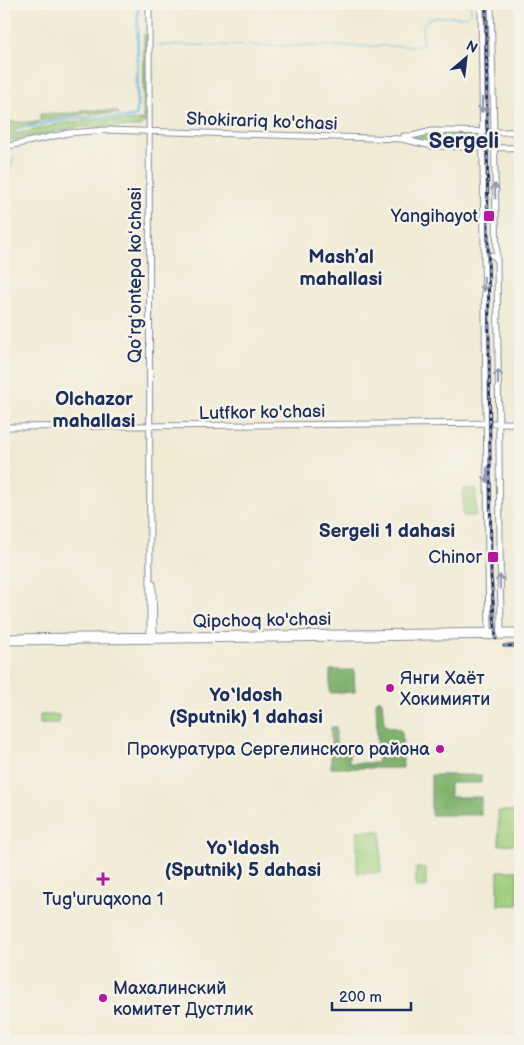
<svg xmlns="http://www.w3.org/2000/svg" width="524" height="1045" viewBox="0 0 524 1045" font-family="'Balsamiq Sans',sans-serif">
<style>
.green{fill:#a0cf7e;stroke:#5e7f6e}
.forest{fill:#80b26d;stroke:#4e7066}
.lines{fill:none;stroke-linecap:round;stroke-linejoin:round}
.stream{stroke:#60b7dd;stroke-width:1}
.canal{stroke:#60b7dd;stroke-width:2.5}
.major-casing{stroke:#868d9a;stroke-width:7}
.major{stroke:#fff;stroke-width:5}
.rail-casing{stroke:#1b2f5e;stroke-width:3}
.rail{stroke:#f7f3e8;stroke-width:1;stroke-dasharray:4;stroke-linecap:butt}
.oneway{stroke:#8d97ae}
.poi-dot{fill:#b5179e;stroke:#f7f3e8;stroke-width:2}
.labels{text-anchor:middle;stroke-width:5;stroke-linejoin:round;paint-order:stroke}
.street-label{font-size:18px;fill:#1b2f5e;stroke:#f7f3e8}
.poi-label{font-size:18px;fill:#1b2f5e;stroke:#f7f3e8;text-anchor:end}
.neighbourhood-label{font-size:19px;font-weight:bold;fill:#1b2f5e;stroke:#f7f3e8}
.district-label{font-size:22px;font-weight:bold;fill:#1b2f5e;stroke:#f7f3e8}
</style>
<rect width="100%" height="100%" fill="#f7f3e8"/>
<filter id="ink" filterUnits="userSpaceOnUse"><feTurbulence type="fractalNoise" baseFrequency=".02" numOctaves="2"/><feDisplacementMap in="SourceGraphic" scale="10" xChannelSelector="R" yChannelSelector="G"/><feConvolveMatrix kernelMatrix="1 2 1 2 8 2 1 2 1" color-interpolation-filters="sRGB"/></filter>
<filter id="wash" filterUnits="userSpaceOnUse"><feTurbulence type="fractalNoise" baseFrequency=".0096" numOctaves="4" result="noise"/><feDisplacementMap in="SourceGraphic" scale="20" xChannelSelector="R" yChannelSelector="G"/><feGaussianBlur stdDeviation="1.12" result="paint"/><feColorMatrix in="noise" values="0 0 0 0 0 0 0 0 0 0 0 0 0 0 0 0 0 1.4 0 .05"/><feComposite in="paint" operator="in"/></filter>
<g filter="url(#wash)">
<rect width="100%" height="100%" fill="#f0ebd5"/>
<path class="green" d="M 144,34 L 146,34 L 147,36 L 146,119 L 144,124 L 143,123 Z
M 81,110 L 116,111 L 120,114 L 89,113 L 40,121 L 40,114 L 79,113 Z
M 91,120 C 108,120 125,122 141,120 L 141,127 L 79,127 L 4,142 L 4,122 L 39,122 L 14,129 L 16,134 L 64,123 Z
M 432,133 L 477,134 L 477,145 L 431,144 L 413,138 Z
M 463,489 L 476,489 L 476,516 L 463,516 Z
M 40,715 L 59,715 L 59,724 L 40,724 Z
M 498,811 L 517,811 L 518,844 L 499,845 Z
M 357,831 L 381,831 L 381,873 L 357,873 Z
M 416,868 L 426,868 L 426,887 L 416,887 Z
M 498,871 L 518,871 L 518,905 L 498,905 Z"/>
<path class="forest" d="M 330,670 L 354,670 L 355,692 L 330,693 Z
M 379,699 L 382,701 L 384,724 C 390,729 398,726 402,732 L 403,768 L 331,768 L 331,727 L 336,727 L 336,748 L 349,748 L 349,763 L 378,763 L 376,702 Z
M 431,775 L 481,775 L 481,783 L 450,783 L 450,797 L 481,797 L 481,815 L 431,815 Z"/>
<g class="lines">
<path class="stream" d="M 158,45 L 330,46
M 333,46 L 420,46 L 423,42 C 423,37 421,27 425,22 C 431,14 457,18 468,16 L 471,13 L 471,4
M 16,131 L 27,127
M 4,188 L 14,157"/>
<path class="canal" d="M 27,127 C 47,123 68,118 89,117 C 103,116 123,121 136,116 L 137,110 L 138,4"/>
</g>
</g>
<g filter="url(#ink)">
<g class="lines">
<defs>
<path id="major" d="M 149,4 L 150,626 L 150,635 L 152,641
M 481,4 L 489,637
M 491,4 L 497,259 L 501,636
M 404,136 L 412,136 L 432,131 L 520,132
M 4,147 L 68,133 L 106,130 L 402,139 L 432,146 L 520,148
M 484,259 L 488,255 L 494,256 L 497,259
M 4,427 L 520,423
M 4,637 L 520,631
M 152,640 L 154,635 L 153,584
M 4,642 L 520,636"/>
</defs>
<use href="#major" class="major-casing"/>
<use href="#major" class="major"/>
<defs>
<path id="rail" d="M 486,4 L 491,576 L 496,639
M 504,646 L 520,646"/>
</defs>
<use href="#rail" class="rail-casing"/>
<use href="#rail" class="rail"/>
</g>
<defs><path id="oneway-shaft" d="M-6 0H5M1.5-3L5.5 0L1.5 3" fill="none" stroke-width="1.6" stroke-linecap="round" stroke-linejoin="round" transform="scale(1.25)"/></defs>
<g class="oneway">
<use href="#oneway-shaft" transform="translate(482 105) rotate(90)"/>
<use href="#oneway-shaft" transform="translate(495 191) rotate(-92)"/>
<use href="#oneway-shaft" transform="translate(484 284) rotate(89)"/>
<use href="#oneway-shaft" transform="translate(498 377) rotate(-90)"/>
<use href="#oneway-shaft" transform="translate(487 475) rotate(89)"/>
<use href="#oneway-shaft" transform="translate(500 582) rotate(-91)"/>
</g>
</g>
<g class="poi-dot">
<rect x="483" y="210" width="12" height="12" rx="2.5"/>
<rect x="487" y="551" width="12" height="12" rx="2.5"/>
<circle cx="390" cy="688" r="5"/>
<circle cx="440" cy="749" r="5"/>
<path d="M100.5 871.5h5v5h5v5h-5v5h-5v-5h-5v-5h5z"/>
<circle cx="103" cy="998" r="5"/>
</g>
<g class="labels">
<g class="street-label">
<text transform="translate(262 121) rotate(2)" y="6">Shokirariq ko'chasi</text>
<text transform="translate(135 275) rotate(-90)" y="6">Qoʻrgʻontepa koʻchasi</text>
<text transform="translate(262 412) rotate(-1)" y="6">Lutfkor ko'chasi</text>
<text transform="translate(262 620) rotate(-1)" y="6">Qipchoq ko'chasi</text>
</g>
<g class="poi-label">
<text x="478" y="222">Yangihayot</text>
<text x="482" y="563">Chinor</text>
<text x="400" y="684" text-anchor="start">Янги Хаёт<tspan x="400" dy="21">Хокимияти</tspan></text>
<text x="430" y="755">Прокуратура Сергелинского района</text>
<text x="103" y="905" text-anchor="middle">Tug'uruqxona 1</text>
<text x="113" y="994" text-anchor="start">Махалинский<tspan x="113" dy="21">комитет Дустлик</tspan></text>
</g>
<g class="neighbourhood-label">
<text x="341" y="263">Mashʼal<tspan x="341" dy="22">mahallasi</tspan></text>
<text x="94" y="405">Olchazor<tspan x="94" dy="22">mahallasi</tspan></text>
<text x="387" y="537">Sergeli 1 dahasi</text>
<text x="246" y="701">Yo‘ldosh<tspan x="246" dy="22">(Sputnik) 1 dahasi</tspan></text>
<text x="243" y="854">Yo‘ldosh<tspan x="243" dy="22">(Sputnik) 5 dahasi</tspan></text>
</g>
<g class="district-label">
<text x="464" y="148">Sergeli</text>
</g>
</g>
<rect width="524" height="1045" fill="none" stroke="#f7f3e8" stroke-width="20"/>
<g transform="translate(466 58) rotate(28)" stroke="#f7f3e8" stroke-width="4" paint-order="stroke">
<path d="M0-4L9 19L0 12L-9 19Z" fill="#1b2f5e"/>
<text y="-8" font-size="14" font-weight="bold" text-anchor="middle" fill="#1b2f5e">N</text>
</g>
<path d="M332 1002v8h79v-8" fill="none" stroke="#1b2f5e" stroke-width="2.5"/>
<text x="339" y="1002" font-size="15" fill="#1b2f5e" stroke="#f7f3e8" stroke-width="4" paint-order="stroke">200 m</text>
</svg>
